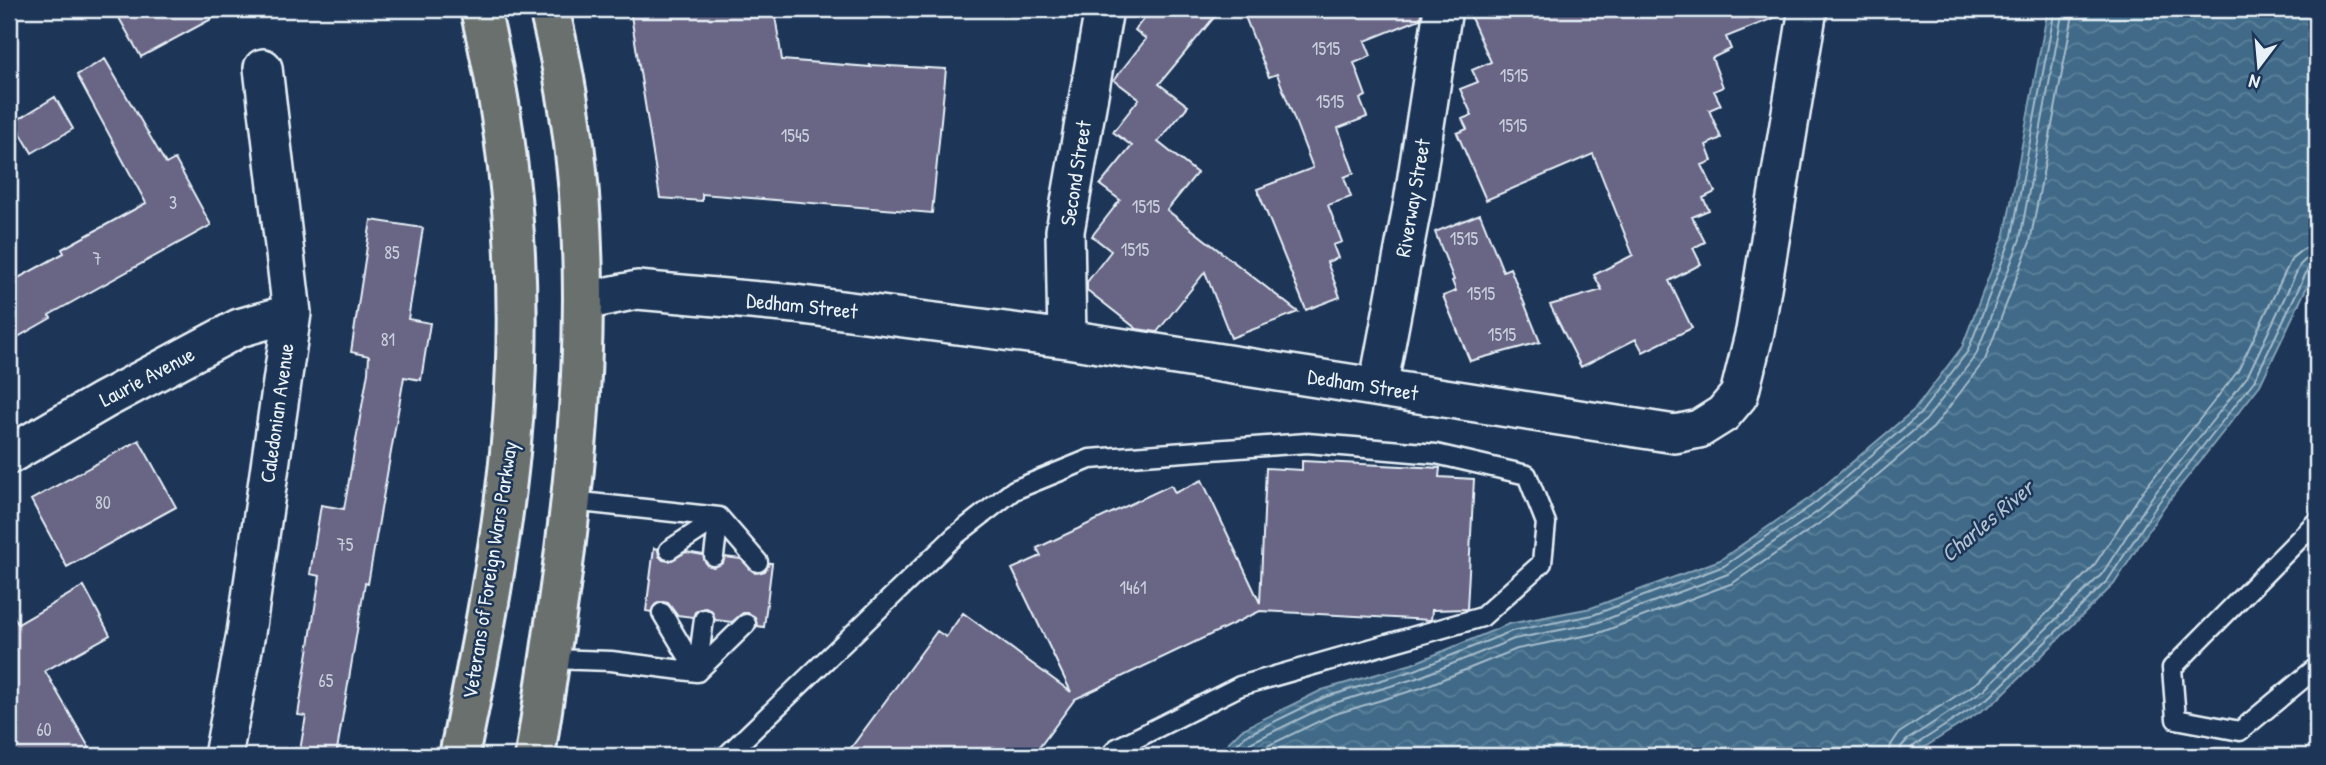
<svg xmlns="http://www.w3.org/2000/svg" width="2326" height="765" viewBox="0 0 2326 765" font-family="'Patrick Hand',sans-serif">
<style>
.water{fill:url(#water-waves);stroke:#84a1b5;stroke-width:2}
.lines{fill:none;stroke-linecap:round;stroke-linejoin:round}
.shore{stroke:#a5bbcb;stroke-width:2}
.building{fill:#686585;stroke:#e8f1f8;stroke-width:2}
.lane-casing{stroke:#e8f1f8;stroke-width:23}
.street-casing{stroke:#e8f1f8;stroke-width:42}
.highway-casing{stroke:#e8f1f8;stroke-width:44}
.lane{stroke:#1d3557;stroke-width:18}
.street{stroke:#1d3557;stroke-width:37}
.highway{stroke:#6b706d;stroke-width:38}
.labels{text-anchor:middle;stroke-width:5;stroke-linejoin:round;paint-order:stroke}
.number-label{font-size:18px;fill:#c8cedb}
.street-label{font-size:21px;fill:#e8f1f8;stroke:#1d3557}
.water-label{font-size:23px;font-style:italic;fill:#aec2d1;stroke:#1d3557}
</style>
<defs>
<pattern id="water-waves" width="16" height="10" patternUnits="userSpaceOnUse" patternTransform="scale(1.75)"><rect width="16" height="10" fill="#416b88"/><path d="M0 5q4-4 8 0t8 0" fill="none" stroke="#5c819a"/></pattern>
</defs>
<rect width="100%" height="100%" fill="#1d3557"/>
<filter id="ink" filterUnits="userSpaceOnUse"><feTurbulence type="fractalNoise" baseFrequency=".0143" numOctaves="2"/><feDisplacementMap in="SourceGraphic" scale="14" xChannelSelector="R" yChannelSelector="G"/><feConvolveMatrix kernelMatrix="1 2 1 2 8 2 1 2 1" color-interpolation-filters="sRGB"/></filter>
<g filter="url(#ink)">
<path class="water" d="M 2048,9 L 2317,9 L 2317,266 L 2260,385 L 2164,507 L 2114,584 L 1995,702 L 1911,756 L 1215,756 L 1241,730 L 1322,690 L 1412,664 L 1509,624 L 1591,608 L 1720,560 L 1811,497 L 1915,409 L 1962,347 L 2005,234 Z"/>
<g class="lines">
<path class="shore" d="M 1225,756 L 1245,736 L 1325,697 L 1415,670 L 1512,631 L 1593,615 L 1724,566 L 1815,503 L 1920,414 L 1968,351 L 2012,236 L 2055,9
M 1237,756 L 1250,743 L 1328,705 L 1417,678 L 1514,639 L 1596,623 L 1728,574 L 1820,510 L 1926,420 L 1976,355 L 2020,239 L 2063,9
M 1252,756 L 1257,751 L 1332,715 L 1421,688 L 1517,649 L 1599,633 L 1733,583 L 1827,518 L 1933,428 L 1985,360 L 2030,242 L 2074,9
M 1889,756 L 1891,745 L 1899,733 L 1979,681 L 2093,567 L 2143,491 L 2238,371 L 2292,258 L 2303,249 L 2317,246
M 1900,756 L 1901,747 L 1907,740 L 1985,689 L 2102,574 L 2152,497 L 2247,377 L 2300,265 L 2307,258 L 2317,256
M 1909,756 L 1912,747 L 1991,696 L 2108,580 L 2159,502 L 2254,381 L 2308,269 L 2317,265"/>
</g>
<path class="building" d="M 114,9 L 230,9 L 141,57 Z
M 630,9 L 774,9 L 782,60 L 871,67 L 870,65 L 946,69 L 932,213 L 702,194 L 702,201 L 660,198 Z
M 1151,9 L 1221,9 L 1159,84 L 1188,106 L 1158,142 L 1197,173 L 1167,210 L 1298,312 L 1231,338 L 1205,272 L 1157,332 L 1137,329 L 1087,290 L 1087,282 L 1111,251 L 1092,236 L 1120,200 L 1100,185 L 1132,146 L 1113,132 L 1139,99 L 1114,80 L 1146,39 L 1135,30 Z
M 1242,9 L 1422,9 L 1420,19 L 1365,41 L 1371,56 L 1354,63 L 1366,96 L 1360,99 L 1367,117 L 1338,128 L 1354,173 L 1344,177 L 1351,197 L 1328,205 L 1342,242 L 1333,245 L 1338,258 L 1327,262 L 1340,297 L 1306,310 L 1257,189 L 1313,168 L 1277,74 L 1269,77 Z
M 1467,9 L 1787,9 L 1786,13 L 1726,37 L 1731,49 L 1712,58 L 1723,87 L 1714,91 L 1721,105 L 1709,110 L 1721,138 L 1706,145 L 1712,161 L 1702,165 L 1715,192 L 1703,198 L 1709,210 L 1692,217 L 1705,242 L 1693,248 L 1701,264 L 1669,281 L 1692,328 L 1643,352 L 1636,339 L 1581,367 L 1550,305 L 1602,290 L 1594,275 L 1633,255 L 1593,154 L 1486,200 L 1457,133 L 1467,129 L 1462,119 L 1472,115 L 1460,89 L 1478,82 L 1472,70 L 1491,62 Z
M 105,59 L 166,164 L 175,159 L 211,225 L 49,315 L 51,318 L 9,342 L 9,283 L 64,253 L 62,249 L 146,203 L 77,75 Z
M 55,97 L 73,129 L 32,153 L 14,122 Z
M 1480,214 L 1503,271 L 1510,268 L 1540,342 L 1470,361 L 1443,296 L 1456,291 L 1452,281 L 1454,280 L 1435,232 Z
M 371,220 L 423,228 L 408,319 L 430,323 L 421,380 L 404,377 L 368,584 L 365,583 L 336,756 L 299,756 L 306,716 L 298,715 L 320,576 L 310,574 L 321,505 L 344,509 L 368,372 L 369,356 L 351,352 Z
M 139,440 L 176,507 L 67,567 L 31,500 Z
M 1302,461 L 1440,468 L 1439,477 L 1474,479 L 1467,609 L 1432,610 L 1431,620 L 1260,611 L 1075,699 L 1033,756 L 845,756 L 937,631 L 946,637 L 963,613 L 1071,692 L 1012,569 L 1041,556 L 1037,548 L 1171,485 L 1175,493 L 1202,480 L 1260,603 L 1266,468 L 1302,470 Z
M 654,548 L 658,549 L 659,556 L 663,560 L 669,561 L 686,552 L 703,555 L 707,565 L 713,567 L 723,563 L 725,557 L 741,559 L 755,573 L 765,571 L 769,563 L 772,563 L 764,627 L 757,626 L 755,617 L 748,613 L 743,613 L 732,622 L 715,620 L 711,610 L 705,608 L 695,612 L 693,617 L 677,615 L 668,603 L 663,602 L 656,604 L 651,612 L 646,611 Z
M 84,586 L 110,635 L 45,671 L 94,756 L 9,756 L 9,607 L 18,624 Z"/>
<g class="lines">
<defs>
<path id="lane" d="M 572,501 L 719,517 L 758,562
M 2317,521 L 2172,668 L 2176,719 L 2240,731 L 2317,667
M 669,550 L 719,517
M 714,556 L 719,517
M 662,613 L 697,672
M 550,659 L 611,661 L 697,672
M 697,672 L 746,624
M 697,672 L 704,619
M 726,756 L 955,536 L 1014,490 L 1090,459 L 1307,443 L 1436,454 L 1527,475 L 1546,523 L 1542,563 L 1482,617 L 1240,686 L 1117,748 L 1110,756"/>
<path id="street" d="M 585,301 L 637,290 L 795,304 L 1067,339 L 1675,434 L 1699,429 L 1723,414 L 1739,395 L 1755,331 L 1808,9
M 1067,339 L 1065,231 L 1104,9
M 1378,387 L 1413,202 L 1443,9
M 9,455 L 104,400 L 239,328 L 292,313
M 223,756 L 246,633 L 292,313 L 263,68"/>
<path id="highway" d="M 459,756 C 482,645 504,534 513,420 C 523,283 512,143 480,9
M 535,756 C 574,502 613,264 549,9"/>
</defs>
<use href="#lane" class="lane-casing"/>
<use href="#street" class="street-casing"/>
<use href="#highway" class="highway-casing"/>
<use href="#lane" class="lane"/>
<use href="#street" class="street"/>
<use href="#highway" class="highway"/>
</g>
</g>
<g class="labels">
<g class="number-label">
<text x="1326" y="55">1515</text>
<text x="1514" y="82">1515</text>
<text x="1330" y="108">1515</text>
<text x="1513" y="132">1515</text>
<text x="795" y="142">1545</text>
<text x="173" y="209">3</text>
<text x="1146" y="213">1515</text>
<text x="1464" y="245">1515</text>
<text x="1135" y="256">1515</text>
<text x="392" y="259">85</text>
<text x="97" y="265">7</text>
<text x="1481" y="300">1515</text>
<text x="1502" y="341">1515</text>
<text x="388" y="346">81</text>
<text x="103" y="509">80</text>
<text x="345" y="551">75</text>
<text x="1133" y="594">1461</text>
<text x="326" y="687">65</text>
<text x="44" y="736">60</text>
</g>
<g class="street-label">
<text transform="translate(1076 173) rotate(-81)" y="7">Second Street</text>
<text transform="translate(1413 198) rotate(-80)" y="7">Riverway Street</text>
<text transform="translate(802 306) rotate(6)" y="7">Dedham Street</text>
<text transform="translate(147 377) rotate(-28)" y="7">Laurie Avenue</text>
<text transform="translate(1363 385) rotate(9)" y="7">Dedham Street</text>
<text transform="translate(277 413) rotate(-82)" y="7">Caledonian Avenue</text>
<text transform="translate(490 570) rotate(-81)" y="7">Veterans of Foreign Wars Parkway</text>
</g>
<g class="water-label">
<text transform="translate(1987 521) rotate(-40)" y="8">Charles River</text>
</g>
</g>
<rect width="2326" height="765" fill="none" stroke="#1d3557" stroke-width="35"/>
<rect x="18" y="18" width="2291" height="730" fill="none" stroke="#e8f1f8" stroke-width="2.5" filter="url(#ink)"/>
<g transform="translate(2259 66) rotate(196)" stroke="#1d3557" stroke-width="5" paint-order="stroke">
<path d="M0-5L12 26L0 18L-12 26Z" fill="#e8f1f8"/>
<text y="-10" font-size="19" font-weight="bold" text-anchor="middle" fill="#e8f1f8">N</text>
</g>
</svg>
